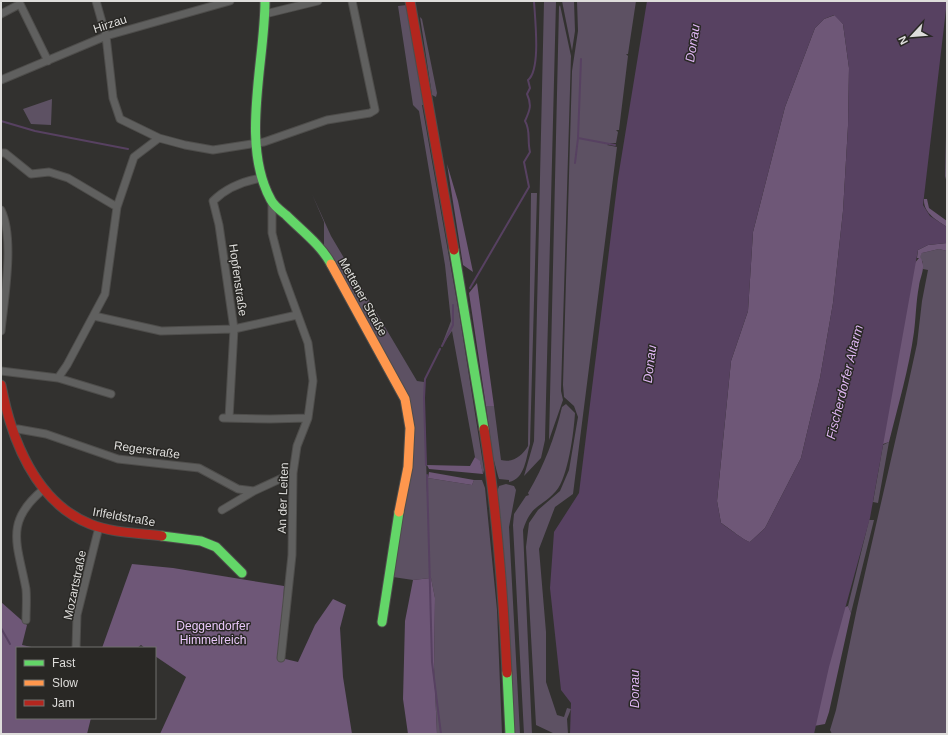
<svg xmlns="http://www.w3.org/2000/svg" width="948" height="735" viewBox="0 0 948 735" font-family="Arial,sans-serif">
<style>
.green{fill:#5d5163}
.forest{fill:#6e5777}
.water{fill:#574161;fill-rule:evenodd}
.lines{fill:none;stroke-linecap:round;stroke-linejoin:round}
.stream{stroke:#574161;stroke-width:2}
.street-casing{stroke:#4e4d4b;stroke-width:9}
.fast-casing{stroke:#4e4d4b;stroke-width:11}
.slow-casing{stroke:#4e4d4b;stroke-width:11}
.jam-casing{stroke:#4e4d4b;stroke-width:11}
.street{stroke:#60605f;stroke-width:7}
.fast{stroke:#63d668;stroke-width:9}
.slow{stroke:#ff974d;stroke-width:9}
.jam{stroke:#b3261e;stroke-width:9}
.labels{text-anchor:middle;stroke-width:3;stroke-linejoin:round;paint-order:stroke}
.street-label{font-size:12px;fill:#dedddb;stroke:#292825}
.park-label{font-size:12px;fill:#e9c7f9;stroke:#292825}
.water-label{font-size:13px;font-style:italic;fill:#dfb6f3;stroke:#292825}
</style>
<rect width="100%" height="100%" fill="#32312f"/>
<path class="green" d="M 544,1 L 556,1 L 545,440 L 541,458 L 524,476 L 534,441 Z
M 562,1 L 574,1 L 575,31 L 572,51 Z
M 577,1 L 636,1 L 628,54 L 626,54 L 628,56 L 619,130 L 616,130 L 618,132 L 616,143 L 610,143 L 607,145 L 617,147 L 573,494 L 555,507 L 539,549 L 546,632 L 546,682 L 557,715 L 564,717 L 567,708 L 571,709 L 567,719 L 568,734 L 555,734 L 536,725 L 526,547 L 529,523 L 538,510 L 560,491 L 569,470 L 578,417 L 574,406 L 564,397 L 563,385 L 572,71 L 578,31 Z
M 407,5 L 424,105 L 422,105 L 460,319 L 484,470 L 483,474 L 480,462 L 475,457 L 452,331 L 441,347 L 451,321 L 445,265 L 419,111 L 413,105 L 398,6 Z
M 560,5 L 571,56 L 561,391 L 563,400 L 549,440 L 559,7 Z
M 420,17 L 422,19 L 437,93 L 436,97 L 432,95 Z
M 947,96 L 947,183 L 945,176 Z
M 52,99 L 51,125 L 31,124 L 23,109 Z
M 531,193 L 537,193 L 530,444 C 526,458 525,479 509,482 L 509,480 L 499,479 L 498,476 L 493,457 L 486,406 L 494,406 L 501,460 C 513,463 522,456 528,446 Z
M 312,194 L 331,236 L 417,381 L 424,382 L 427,493 L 428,478 L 472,485 L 474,480 L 482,480 L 485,488 L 497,610 L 502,734 L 437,734 L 434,667 L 435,598 L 431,578 L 413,580 L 393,577 L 394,550 L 408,491 L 408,397 L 324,247 L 324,222 Z
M 939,249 L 947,251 L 947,734 L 832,734 L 830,730 L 836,710 L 857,608 L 908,385 L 917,344 L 922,301 L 928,270 L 923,269 L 923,262 L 919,257 L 922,253 Z
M 566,404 L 575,413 C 574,431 568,478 556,491 C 540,509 532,503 523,530 L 532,734 L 524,734 L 513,525 L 514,514 L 526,496 L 529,495 L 528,493 C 544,466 555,437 562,407 Z
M 889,442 L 878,503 L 873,502 L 883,445 Z
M 506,484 L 514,486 L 516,490 L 509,527 L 520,734 L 514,734 L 508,607 L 497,492 L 499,486 Z
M 869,520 L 874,520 L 851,613 L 848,606 Z"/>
<path class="forest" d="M 835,15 L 843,24 L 849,68 L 848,126 L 843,211 L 833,303 L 820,378 L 801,458 L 765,528 L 750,542 C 744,541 728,527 721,523 L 717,501 L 731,361 L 748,311 L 753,232 L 785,107 L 815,28 L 824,19 Z
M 447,164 L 458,201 L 473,272 L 463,265 Z
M 924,199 L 927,199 L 929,208 L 947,221 L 947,227 C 937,220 923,213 924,199 Z
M 947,243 L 947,251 L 939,249 L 922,253 L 920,257 C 927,266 920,277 919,286 C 916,301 916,317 914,332 C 909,369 898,405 889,442 L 880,445 L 913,265 L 919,258 L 917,258 L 918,250 L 928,245 Z
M 477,283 L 494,406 L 486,406 L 469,293 Z
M 475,457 L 480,461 L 483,474 L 429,469 L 427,465 L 470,466 Z
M 429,472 L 474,480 L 472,485 L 428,478 Z
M 132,564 L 173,568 L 284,586 L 281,658 L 298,662 L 315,625 L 333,599 L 346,605 L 340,628 L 343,677 L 352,734 L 160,734 L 186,677 L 155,656 L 155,648 L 145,648 L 141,645 L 137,648 L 102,648 Z
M 431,578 L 435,598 L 434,667 L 437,734 L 408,734 L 403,699 L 405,621 L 413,580 Z
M 1,602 L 27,625 L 22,645 L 36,648 L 17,648 L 17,718 L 91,718 L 87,734 L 1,734 Z
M 848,606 L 851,613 L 829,712 L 825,724 L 814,726 L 835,611 Z"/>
<path class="water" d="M 647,1 L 947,1 L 923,205 L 930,216 L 947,227 L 947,243 L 928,245 L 918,250 L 870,518 L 829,667 L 814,734 L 570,734 L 571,703 L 561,690 L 550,588 L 554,532 L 579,493 L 618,178 ZM 834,15 L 843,24 L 849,68 L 848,126 L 843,211 L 833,303 L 820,378 L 801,458 L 765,528 L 750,542 C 745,541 727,527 721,523 L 717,501 L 731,361 L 748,311 L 753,232 L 785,107 L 815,28 L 824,19 Z"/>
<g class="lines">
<path class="stream" d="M 1,121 L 35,131 L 128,149
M 578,138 L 581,59
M 575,163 L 578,138 L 615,145
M 470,288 L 529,187 L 524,162 L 530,152 C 527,140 531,131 525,121 C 530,110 532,105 527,94 L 530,88 L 528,80 C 541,70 535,19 534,1
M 442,346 L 453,325 L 453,305
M 426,465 L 424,398 L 425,379 L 440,349
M 427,475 L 432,662 L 441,734
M 1,628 L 10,644"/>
<defs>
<path id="street" d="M 96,1 L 106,36 L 113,98 L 120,119 L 159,138 L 185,145 L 213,150 L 264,142 L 327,120 L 370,113 L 375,110 L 352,1
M 1,14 L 20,4 L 48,61
M 265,14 L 318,1
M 1,80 L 106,36 L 230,1
M 1,153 L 5,153 L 31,174 L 49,172 L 68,178 L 117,207
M 272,202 L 272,233 L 282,272 L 308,343 L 313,381 L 308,418 L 297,446 L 293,473 L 292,555 L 281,658
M 1,210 C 15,238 4,300 1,331
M 94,316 L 161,331 L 234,329 L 297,315
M 1,371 L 58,378 L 111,394
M 58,378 L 67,365 L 105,294 L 117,207 L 134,157 L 159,138
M 223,418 L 270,419 L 308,418
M 229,418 L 234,329 L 219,225 L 213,201 C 227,187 243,181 262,178
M 13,430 L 18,429 L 46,434 L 118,459 L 199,468 L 238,489 L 254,491 L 293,473
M 222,510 L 254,491
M 26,620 C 26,610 27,599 26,589 C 18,545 3,522 44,489
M 76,648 L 77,615 L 99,527"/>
<path id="fast" d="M 265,1 C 265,62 240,144 271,200 C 274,206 281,211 286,215 C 302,231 321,245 331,264
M 454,250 L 484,429
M 162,536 L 201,541 L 216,547 L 242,573
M 382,622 L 399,512
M 507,673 L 510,734"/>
<path id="slow" d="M 331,264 L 405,399 L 410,428 L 408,467 L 399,512"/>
<path id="jam" d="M 410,1 L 454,250
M 1,385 C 11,438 35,502 90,524 C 112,533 139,533 162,536
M 484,429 C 497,510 503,591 507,673"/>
</defs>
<use href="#street" class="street-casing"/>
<use href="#fast" class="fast-casing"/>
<use href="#slow" class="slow-casing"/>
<use href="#jam" class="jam-casing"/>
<use href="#street" class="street"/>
<use href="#fast" class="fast"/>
<use href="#slow" class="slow"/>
<use href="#jam" class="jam"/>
</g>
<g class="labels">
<g class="street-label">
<text transform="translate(110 24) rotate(-18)" y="4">Hirzau</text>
<text transform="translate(238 280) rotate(82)" y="4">Hopfenstraße</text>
<text transform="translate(363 297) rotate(61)" y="4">Mettener Straße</text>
<text transform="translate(147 450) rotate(8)" y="4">Regerstraße</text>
<text transform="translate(283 498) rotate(-88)" y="4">An der Leiten</text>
<text transform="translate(124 517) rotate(10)" y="4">Irlfeldstraße</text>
<text transform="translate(75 585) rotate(-78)" y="4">Mozartstraße</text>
</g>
<g class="park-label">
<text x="213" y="630">Deggendorfer<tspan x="213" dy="14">Himmelreich</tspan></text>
</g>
<g class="water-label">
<text transform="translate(692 43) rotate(-81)" y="5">Donau</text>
<text transform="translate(649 364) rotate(-83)" y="5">Donau</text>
<text transform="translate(844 382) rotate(-76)" y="5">Fischerdorfer Altarm</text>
<text transform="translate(634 689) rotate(-90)" y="5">Donau</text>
</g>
</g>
<rect width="948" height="735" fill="none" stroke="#dedddb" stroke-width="4"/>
<rect x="16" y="647" width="140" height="72" fill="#292825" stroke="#71706e"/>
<rect x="24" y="660" width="20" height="6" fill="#63d668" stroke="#71706e"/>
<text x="52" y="667" font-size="12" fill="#dedddb">Fast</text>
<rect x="24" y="680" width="20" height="6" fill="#ff974d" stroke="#71706e"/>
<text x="52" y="687" font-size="12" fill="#dedddb">Slow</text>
<rect x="24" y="700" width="20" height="6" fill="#b3261e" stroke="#71706e"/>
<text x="52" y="707" font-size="12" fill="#dedddb">Jam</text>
<g transform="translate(912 36) rotate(244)" stroke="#292825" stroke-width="3" paint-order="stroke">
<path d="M0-3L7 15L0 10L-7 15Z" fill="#dedddb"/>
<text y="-6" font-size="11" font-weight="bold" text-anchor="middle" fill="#dedddb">N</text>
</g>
</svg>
